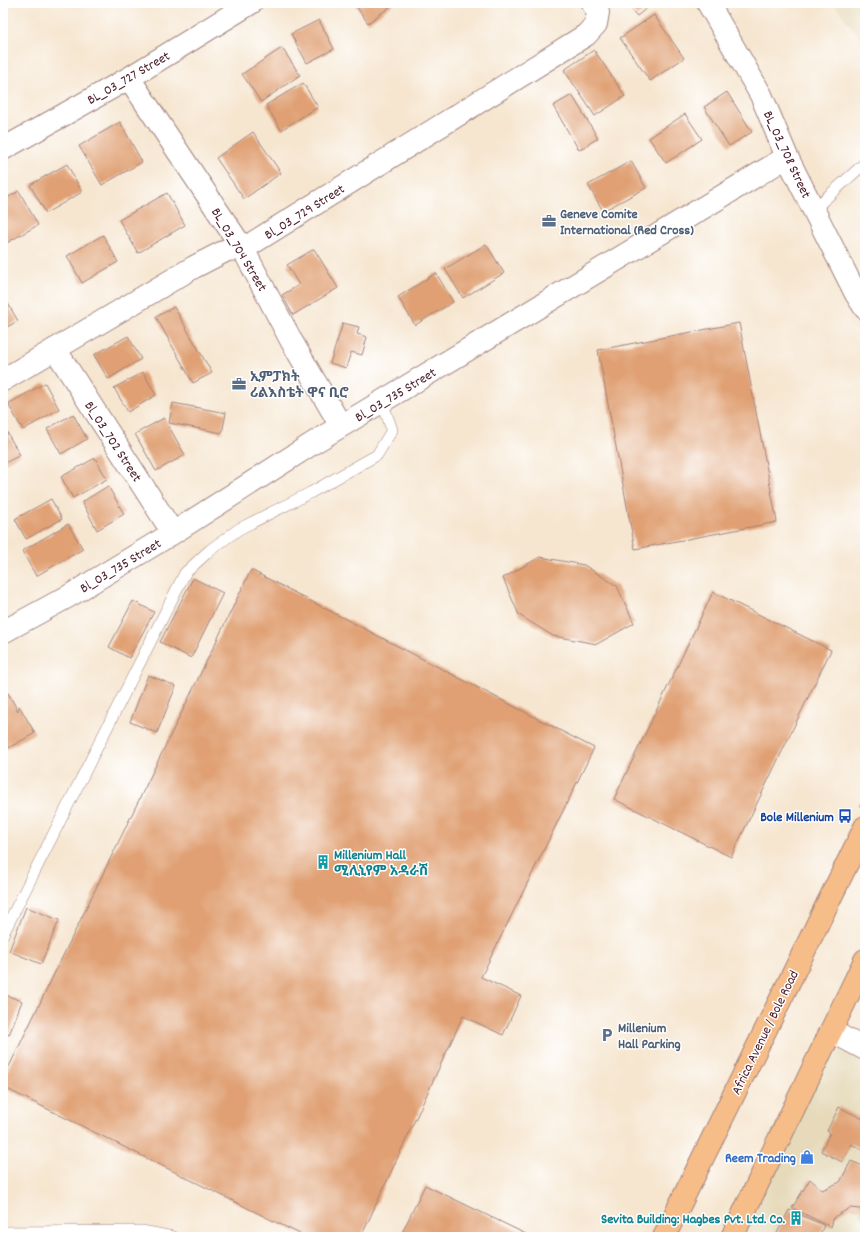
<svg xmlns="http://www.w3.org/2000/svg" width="868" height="1240" viewBox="0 0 868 1240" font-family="Dekko,'Noto Sans Ethiopic',sans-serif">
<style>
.built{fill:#e6daba}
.building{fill:#e0a073}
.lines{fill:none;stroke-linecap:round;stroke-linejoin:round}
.service-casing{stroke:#a0827e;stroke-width:12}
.minor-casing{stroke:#a0827e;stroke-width:24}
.primary-casing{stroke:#a0827e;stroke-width:24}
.path{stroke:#a0827e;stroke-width:2.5;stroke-dasharray:1 3;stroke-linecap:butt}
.service{stroke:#fff;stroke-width:11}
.minor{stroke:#fff;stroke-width:22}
.primary{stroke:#f7bd88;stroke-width:22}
.labels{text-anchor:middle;stroke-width:3;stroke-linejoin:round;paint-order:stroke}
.street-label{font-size:14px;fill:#4a1f2b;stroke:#fff}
.service-label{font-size:14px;font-weight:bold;fill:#4e5e75;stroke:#fff;text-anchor:start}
.transit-label{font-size:14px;font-weight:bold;fill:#164399;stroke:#fff;text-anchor:end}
.culture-label{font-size:14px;font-weight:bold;fill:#0d838f;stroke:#fff;text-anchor:start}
.shop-label{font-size:14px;font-weight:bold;fill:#366cbe;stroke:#fff;text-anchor:end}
</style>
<rect width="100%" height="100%" fill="#fff"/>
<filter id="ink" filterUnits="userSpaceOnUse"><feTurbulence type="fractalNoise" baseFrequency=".025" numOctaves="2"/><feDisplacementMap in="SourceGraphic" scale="8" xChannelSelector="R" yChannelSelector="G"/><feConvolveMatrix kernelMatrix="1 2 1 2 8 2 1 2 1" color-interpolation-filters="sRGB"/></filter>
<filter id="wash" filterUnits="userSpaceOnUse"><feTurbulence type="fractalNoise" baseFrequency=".012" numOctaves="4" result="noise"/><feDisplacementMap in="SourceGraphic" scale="16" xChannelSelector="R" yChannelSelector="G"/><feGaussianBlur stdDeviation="0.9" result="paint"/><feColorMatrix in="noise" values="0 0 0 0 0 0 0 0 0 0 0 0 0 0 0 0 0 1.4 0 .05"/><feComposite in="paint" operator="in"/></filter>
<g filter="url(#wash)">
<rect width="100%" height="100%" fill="#f6e6d0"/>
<path class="built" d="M 833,3 L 865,3 L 865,44 Z
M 829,1044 L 865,1063 L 865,1237 L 737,1237 Z"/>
<g id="blocks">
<path class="building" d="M 354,3 L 395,3 L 368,23 Z
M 626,3 L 653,3 L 637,16 Z
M 654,15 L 684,58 L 650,81 L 620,38 Z
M 319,20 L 334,49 L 307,63 L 291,34 Z
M 282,48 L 300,75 L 261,102 L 242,74 Z
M 594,50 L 625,96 L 595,116 L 564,70 Z
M 303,83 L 318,107 L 281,130 L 266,105 Z
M 727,92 L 752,132 L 729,146 L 704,107 Z
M 572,95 L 598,138 L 579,150 L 553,106 Z
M 685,114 L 702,139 L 666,163 L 649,138 Z
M 120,122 L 142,162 L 102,185 L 79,146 Z
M 253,132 L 281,173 L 244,199 L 216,158 Z
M 631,161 L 646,188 L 603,211 L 588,185 Z
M 67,164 L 82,192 L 46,213 L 30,185 Z
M 19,191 L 38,225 L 3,245 L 3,200 Z
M 167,193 L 185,225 L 138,253 L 119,220 Z
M 103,235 L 118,262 L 82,283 L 67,256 Z
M 486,244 L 504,273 L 463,298 L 445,269 Z
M 314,249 L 338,288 L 293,315 L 282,295 L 299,285 L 287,265 Z
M 436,273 L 453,302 L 415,325 L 398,297 Z
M 3,295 L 18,321 L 3,329 Z
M 174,307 L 212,373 L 193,383 L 156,317 Z
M 343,323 L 359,327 L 357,334 L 367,337 L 362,355 L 351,352 L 346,368 L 330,363 Z
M 739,323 L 777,522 L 635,549 L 598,350 Z
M 128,336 L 141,359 L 108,379 L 94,355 Z
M 143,372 L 156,395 L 128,412 L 114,388 Z
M 45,383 L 59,409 L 23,430 L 8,404 Z
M 173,403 L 226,413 L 222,433 L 169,423 Z
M 73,414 L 87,439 L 61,454 L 47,429 Z
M 164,418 L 185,455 L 156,471 L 135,434 Z
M 5,429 L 20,455 L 3,464 L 3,431 Z
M 95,458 L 107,479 L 73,498 L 61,477 Z
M 108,486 L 124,514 L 97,530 L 82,502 Z
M 51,499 L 62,519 L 26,539 L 15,519 Z
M 68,524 L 83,549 L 36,576 L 22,551 Z
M 540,557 L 584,565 L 617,586 L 634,623 L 597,644 L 553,636 L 519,615 L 503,578 Z
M 251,570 L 594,748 L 481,977 L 521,996 L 503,1035 L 463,1016 L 361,1237 L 306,1237 L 3,1087 L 3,1079 Z
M 193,578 L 223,593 L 191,658 L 160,642 Z
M 713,592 L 831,650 L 731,857 L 614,799 Z
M 133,601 L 154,612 L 129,658 L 109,647 Z
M 148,675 L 176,686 L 157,733 L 130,722 Z
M 8,693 L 18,711 L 19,706 L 35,733 L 3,751 L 3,696 Z
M 26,907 L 59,920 L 41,964 L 9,951 Z
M 3,994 L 22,1001 L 9,1035 L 3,1033 Z
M 839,1107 L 865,1120 L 865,1151 L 851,1144 L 842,1162 L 821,1151 L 830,1133 L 827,1131 Z
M 851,1161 L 865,1167 L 865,1217 L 862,1217 L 860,1209 L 850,1208 L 834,1217 L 831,1227 L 792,1208 L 810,1179 L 822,1190 L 840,1182 Z
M 425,1185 L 532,1237 L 400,1237 Z
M 789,1210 L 824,1225 L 819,1237 L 775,1237 Z"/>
</g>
</g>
<g filter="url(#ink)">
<use href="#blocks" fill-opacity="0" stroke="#a0827e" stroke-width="1"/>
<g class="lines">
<defs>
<path id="service" d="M 814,209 L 865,163
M 3,934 L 185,573 L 210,550 L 239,529 L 310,493 L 377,455 L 392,430 L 382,401
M 3,1232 L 142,1231 L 173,1237"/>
<path id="minor" d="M 708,3 L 761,95 L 787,157 L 856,294 L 865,308
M 129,78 L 243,249 L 292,342 L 341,426
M 3,149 L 129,78 L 251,3
M 55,349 L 173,533
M 3,380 L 194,267 L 227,250 L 243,249 L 586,35 L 596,24 L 598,12 L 592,3
M 3,632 L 69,596 L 173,533 L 318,440 L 787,157
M 831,1031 L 865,1049"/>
<path id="primary" d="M 664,1237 L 865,827
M 732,1237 L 865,960"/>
</defs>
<use href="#service" class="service-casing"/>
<use href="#minor" class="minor-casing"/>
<use href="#primary" class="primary-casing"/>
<path class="path" d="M 860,806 L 865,796"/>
<use href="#service" class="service"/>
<use href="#minor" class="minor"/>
<use href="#primary" class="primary"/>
</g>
</g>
<defs>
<symbol id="office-bare" viewBox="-9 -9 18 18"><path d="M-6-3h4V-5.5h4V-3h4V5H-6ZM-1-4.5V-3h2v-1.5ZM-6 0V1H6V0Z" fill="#5c6f8a" stroke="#fff" stroke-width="2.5" paint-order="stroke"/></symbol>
<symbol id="bus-bare" viewBox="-9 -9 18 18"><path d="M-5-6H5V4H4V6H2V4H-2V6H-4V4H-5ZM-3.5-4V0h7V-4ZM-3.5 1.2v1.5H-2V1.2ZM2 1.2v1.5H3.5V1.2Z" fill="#1a4fb4" stroke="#fff" stroke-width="2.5" paint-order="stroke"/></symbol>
<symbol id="building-bare" viewBox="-9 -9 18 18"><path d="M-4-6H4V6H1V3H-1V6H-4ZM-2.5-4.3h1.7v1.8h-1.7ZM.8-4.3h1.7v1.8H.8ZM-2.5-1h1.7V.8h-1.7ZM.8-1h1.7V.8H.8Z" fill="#0f9aa8" stroke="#fff" stroke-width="2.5" paint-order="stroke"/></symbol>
<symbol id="parking-bare" viewBox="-9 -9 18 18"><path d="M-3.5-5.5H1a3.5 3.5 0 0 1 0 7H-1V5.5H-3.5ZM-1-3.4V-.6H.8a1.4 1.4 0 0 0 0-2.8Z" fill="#5c6f8a" stroke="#fff" stroke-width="2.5" paint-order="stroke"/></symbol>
<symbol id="shop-bare" viewBox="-9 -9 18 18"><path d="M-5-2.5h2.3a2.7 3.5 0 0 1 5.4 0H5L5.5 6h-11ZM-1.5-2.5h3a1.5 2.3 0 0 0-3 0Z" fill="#3f7fe0" stroke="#fff" stroke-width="2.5" paint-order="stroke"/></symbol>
</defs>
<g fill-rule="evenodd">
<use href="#office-bare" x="539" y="211" width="20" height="20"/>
<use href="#office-bare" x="229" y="374" width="20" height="20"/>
<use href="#bus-bare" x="835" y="806" width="20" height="20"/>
<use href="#building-bare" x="313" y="852" width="20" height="20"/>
<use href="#parking-bare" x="597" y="1025" width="20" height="20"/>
<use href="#shop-bare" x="797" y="1147" width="20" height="20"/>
<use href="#building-bare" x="786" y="1208" width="20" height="20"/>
</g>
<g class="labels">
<g class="street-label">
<text transform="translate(128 77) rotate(-30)" y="5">BL_03_727 Street</text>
<text transform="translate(788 154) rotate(65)" y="5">BL_03_708 Street</text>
<text transform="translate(304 211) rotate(-32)" y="5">Bl_03_729 Street</text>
<text transform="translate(240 249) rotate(59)" y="5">BL_03_704 Street</text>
<text transform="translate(395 394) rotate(-31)" y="5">Bl_03_735 Street</text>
<text transform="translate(114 441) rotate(57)" y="5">Bl_03_702 Street</text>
<text transform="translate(120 565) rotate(-31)" y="5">Bl_03_735 Street</text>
<text transform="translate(764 1032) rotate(-64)" y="5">Africa Avenue / Bole Road</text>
</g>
<g class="service-label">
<text x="560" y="218">Geneve Comite<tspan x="560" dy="16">International (Red Cross)</tspan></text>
<text x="250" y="381">ኢምፓክት<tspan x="250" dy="16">ሪልእስቴት ዋና ቢሮ</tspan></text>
<text x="618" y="1032">Millenium<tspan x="618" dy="16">Hall Parking</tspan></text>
</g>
<g class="transit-label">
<text x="834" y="821">Bole Millenium</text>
</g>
<g class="culture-label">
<text x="334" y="859">Millenium Hall<tspan x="334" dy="16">ሚሊኒየም አዳራሽ</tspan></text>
<text x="785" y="1223" text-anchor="end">Sevita Building: Hagbes Pvt. Ltd. Co.</text>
</g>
<g class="shop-label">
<text x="796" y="1162">Reem Trading</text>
</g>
</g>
<rect width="868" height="1240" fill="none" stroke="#fff" stroke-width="16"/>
</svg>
